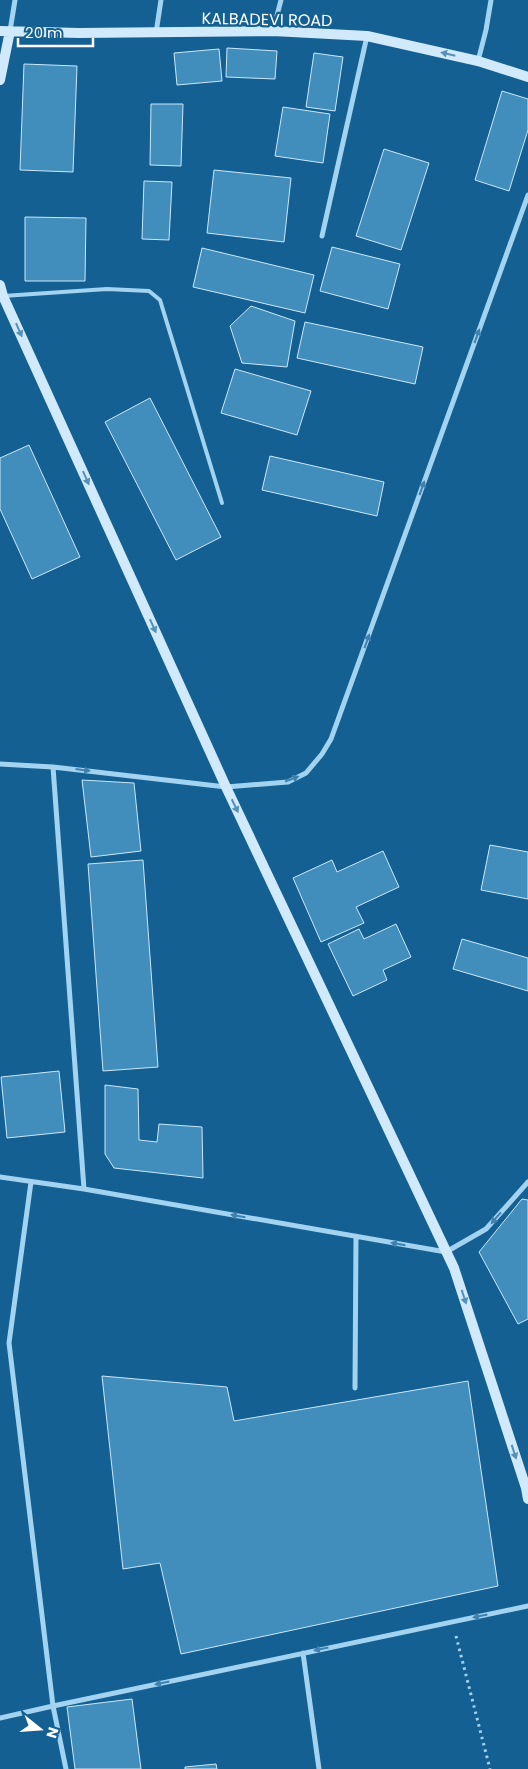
<svg xmlns="http://www.w3.org/2000/svg" width="528" height="1769" viewBox="0 0 528 1769" font-family="Poppins,sans-serif">
<style>
.building{fill:#418dbc;stroke:#c9e9fc}
.lines{fill:none;stroke-linecap:round;stroke-linejoin:round}
.path{stroke:#a2d3f1;stroke-width:3;stroke-dasharray:2.5 4;stroke-linecap:butt}
.lane{stroke:#a2d3f1;stroke-width:4}
.street{stroke:#a2d3f1;stroke-width:5}
.secondary{stroke:#d0eafc;stroke-width:10}
.oneway{fill:#5690b7}
.oneway2{fill:#3f82ae}
.labels{text-anchor:middle;stroke-width:4.5;stroke-linejoin:round;paint-order:stroke}
.street-label{font-size:16px;fill:#fff;stroke:#146092}
</style>
<rect width="100%" height="100%" fill="#146092"/>
<path class="building" d="M 227,48 L 277,51 L 275,79 L 226,77 Z
M 219,49 L 222,81 L 177,85 L 174,53 Z
M 314,53 L 343,57 L 335,111 L 306,107 Z
M 24,64 L 77,66 L 73,172 L 20,170 Z
M 502,91 L 528,99 L 528,130 L 509,191 L 475,180 Z
M 151,104 L 183,104 L 181,166 L 150,165 Z
M 283,107 L 330,114 L 323,163 L 275,156 Z
M 384,149 L 429,163 L 401,250 L 356,236 Z
M 214,170 L 291,178 L 284,242 L 207,233 Z
M 144,181 L 172,182 L 169,240 L 142,239 Z
M 25,217 L 86,218 L 85,281 L 25,281 Z
M 332,247 L 400,264 L 388,309 L 320,291 Z
M 202,248 L 314,275 L 305,313 L 193,287 Z
M 251,306 L 295,321 L 287,367 L 242,363 L 230,326 Z
M 305,322 L 423,347 L 415,384 L 297,358 Z
M 235,369 L 311,391 L 297,435 L 221,413 Z
M 150,398 L 221,537 L 176,560 L 105,422 Z
M 29,445 L 80,557 L 32,579 L 0,509 L 0,458 Z
M 270,456 L 384,482 L 377,516 L 262,490 Z
M 82,780 L 134,783 L 141,851 L 91,857 Z
M 490,845 L 528,852 L 528,899 L 481,890 Z
M 383,851 L 399,887 L 356,907 L 364,923 L 321,942 L 293,878 L 332,860 L 337,872 Z
M 143,860 L 158,1067 L 103,1071 L 88,864 Z
M 396,924 L 411,957 L 383,970 L 387,980 L 353,996 L 328,944 L 359,929 L 364,939 Z
M 462,939 L 528,958 L 528,991 L 453,969 Z
M 59,1071 L 65,1132 L 7,1138 L 1,1077 Z
M 105,1085 L 138,1089 L 139,1140 L 157,1142 L 159,1124 L 202,1127 L 203,1178 L 114,1168 L 105,1154 Z
M 522,1199 L 528,1200 L 528,1319 L 518,1324 L 479,1252 Z
M 102,1376 L 227,1387 L 234,1421 L 468,1381 L 498,1586 L 181,1654 L 160,1563 L 123,1569 Z
M 132,1699 L 141,1769 L 75,1769 L 67,1707 Z
M 216,1764 L 217,1769 L 185,1769 L 185,1767 Z"/>
<g class="lines">
<path class="path" d="M 456,1636 L 490,1769"/>
<path class="lane" d="M 3,296 L 107,289 L 149,291 L 160,300 L 222,503"/>
<path class="street" d="M 10,31 L 15,0
M 273,31 L 281,0
M 156,33 L 161,0
M 478,61 L 486,30 L 491,0
M 322,236 L 367,36
M 0,764 L 53,767 L 226,787 L 288,782 L 306,773 L 322,754 L 331,739 L 528,195
M 53,767 L 84,1189
M 0,1177 L 84,1189 L 446,1252 L 486,1229 L 528,1182
M 31,1182 L 9,1343 L 53,1706 L 66,1769
M 355,1388 L 356,1236
M 303,1653 L 319,1769
M 0,1718 L 53,1706 L 528,1606"/>
<path class="secondary" d="M 0,31 L 79,33 L 273,31 L 367,36 L 478,61 L 528,77
M 0,80 L 10,31
M 0,285 L 3,296 L 226,787 L 454,1268 L 526,1488 L 528,1499"/>
</g>
<defs><path id="oneway-solid" d="M-6-.8H1V-3.2L6.5 0L1 3.2V.8H-6Z" transform="scale(1.25)"/></defs>
<g class="oneway">
<use href="#oneway-solid" transform="translate(448 54) rotate(-167)"/>
<use href="#oneway-solid" transform="translate(19 330) rotate(66)"/>
<use href="#oneway-solid" transform="translate(86 478) rotate(66)"/>
<use href="#oneway-solid" transform="translate(153 626) rotate(66)"/>
<use href="#oneway-solid" transform="translate(235 806) rotate(65)"/>
<use href="#oneway-solid" transform="translate(464 1297) rotate(72)"/>
<use href="#oneway-solid" transform="translate(514 1452) rotate(72)"/>
</g>
<g class="oneway2">
<use href="#oneway-solid" transform="translate(477 336) rotate(-70)"/>
<use href="#oneway-solid" transform="translate(422 488) rotate(-70)"/>
<use href="#oneway-solid" transform="translate(367 641) rotate(-70)"/>
<use href="#oneway-solid" transform="translate(83 770) rotate(7)"/>
<use href="#oneway-solid" transform="translate(292 779) rotate(-21)"/>
<use href="#oneway-solid" transform="translate(238 1216) rotate(-170)"/>
<use href="#oneway-solid" transform="translate(496 1218) rotate(131)"/>
<use href="#oneway-solid" transform="translate(398 1244) rotate(-170)"/>
<use href="#oneway-solid" transform="translate(480 1616) rotate(168)"/>
<use href="#oneway-solid" transform="translate(321 1649) rotate(168)"/>
<use href="#oneway-solid" transform="translate(162 1683) rotate(168)"/>
</g>
<g class="labels">
<g class="street-label">
<text transform="translate(267 19) rotate(1)" y="6">KALBADEVI ROAD</text>
</g>
</g>
<g transform="translate(40 1729) rotate(107)" stroke="#146092" stroke-width="4" paint-order="stroke">
<path d="M0-4L9 19L0 12L-9 19Z" fill="#ffffff"/>
<text y="-8" font-size="14" font-weight="bold" text-anchor="middle" fill="#ffffff">N</text>
</g>
<path d="M18 38v8h75v-8" fill="none" stroke="#ffffff" stroke-width="2.5"/>
<text x="25" y="38" font-size="15" fill="#ffffff" stroke="#146092" stroke-width="4" paint-order="stroke">20 m</text>
</svg>
